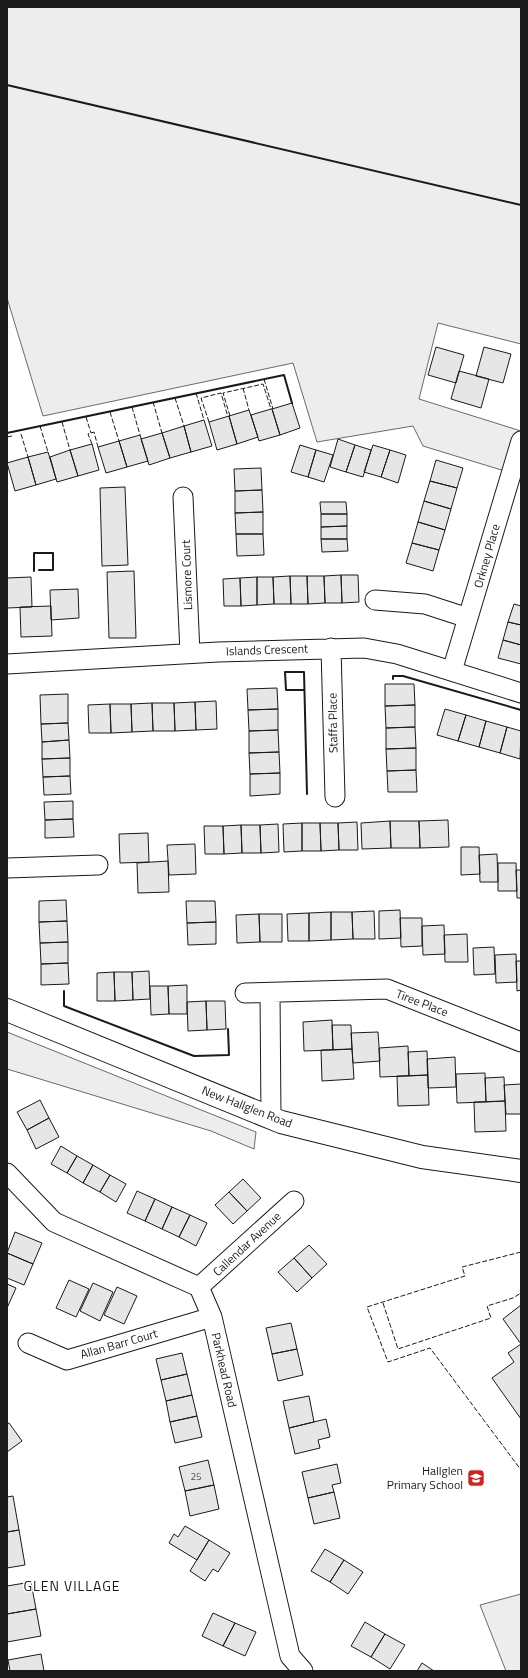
<svg xmlns="http://www.w3.org/2000/svg" width="528" height="1678" viewBox="0 0 528 1678" font-family="'Titillium Web',sans-serif">
<style>
.green{fill:#ededed;stroke:#6a6a6a}
.building{fill:#e6e6e6;stroke:#1a1a1a}
.lines{fill:none;stroke-linecap:round;stroke-linejoin:round}
.street-casing{stroke:#1a1a1a;stroke-width:21}
.secondary-casing{stroke:#1a1a1a;stroke-width:24}
.street{stroke:#fff;stroke-width:19}
.secondary{stroke:#fff;stroke-width:22}
.fence{stroke:#1a1a1a;stroke-width:1;stroke-dasharray:5 2;stroke-linecap:butt}
.wall{stroke:#1a1a1a;stroke-width:2}
.labels{text-anchor:middle;stroke-width:3;stroke-linejoin:round;paint-order:stroke}
.number-label{font-size:10px;fill:#4d4d4d}
.street-label{font-size:12px;fill:#1a1a1a;stroke:#fff}
.poi-label{font-size:12px;fill:#1a1a1a;stroke:#fff;text-anchor:end}
.quarter-label{font-size:14px;letter-spacing:1px;fill:#1a1a1a;stroke:#fff}
</style>
<rect width="100%" height="100%" fill="#fff"/>
<path class="green" d="M 7,7 L 521,7 L 521,344 L 438,323 L 419,399 L 521,431 L 521,476 L 423,446 L 413,426 L 317,442 L 293,363 L 43,416 L 7,298 Z
M 7,1032 L 256,1132 L 254,1149 L 211,1131 L 7,1069 Z
M 521,1594 L 521,1671 L 506,1671 L 480,1605 Z"/>
<path class="building" d="M 436,347 L 464,355 L 456,383 L 428,375 Z
M 484,347 L 511,354 L 503,383 L 476,376 Z
M 459,371 L 489,379 L 481,408 L 451,399 Z
M 292,403 L 300,428 L 280,435 L 272,409 Z
M 271,409 L 272,409 L 280,435 L 259,441 L 251,415 Z
M 249,410 L 258,437 L 237,444 L 229,416 Z
M 229,416 L 237,444 L 217,450 L 209,422 Z
M 204,420 L 212,446 L 191,452 L 184,426 Z
M 184,426 L 191,452 L 170,458 L 162,433 Z
M 162,433 L 170,458 L 149,465 L 141,439 Z
M 140,435 L 148,461 L 127,467 L 119,441 Z
M 338,439 L 355,445 L 346,472 L 330,467 Z
M 119,441 L 127,467 L 106,473 L 98,447 Z
M 92,444 L 99,470 L 78,476 L 70,450 Z
M 300,445 L 316,450 L 308,477 L 291,472 Z
M 355,445 L 371,450 L 363,477 L 346,472 Z
M 373,445 L 390,450 L 381,477 L 364,472 Z
M 70,450 L 78,476 L 57,482 L 50,457 Z
M 316,450 L 333,455 L 324,482 L 308,477 Z
M 390,450 L 406,455 L 398,483 L 381,477 Z
M 48,452 L 56,479 L 36,485 L 28,457 Z
M 28,457 L 36,485 L 15,491 L 7,463 Z
M 436,460 L 463,468 L 457,488 L 430,481 Z
M 261,468 L 262,490 L 235,491 L 234,469 Z
M 430,481 L 457,488 L 451,509 L 424,501 Z
M 125,487 L 128,565 L 102,566 L 100,488 Z
M 262,490 L 263,512 L 235,513 L 235,491 Z
M 424,501 L 451,509 L 445,530 L 418,522 Z
M 320,502 L 346,502 L 347,514 L 321,514 Z
M 263,512 L 263,534 L 236,534 L 235,513 Z
M 321,514 L 347,514 L 347,526 L 321,527 Z
M 418,522 L 445,530 L 439,550 L 412,543 Z
M 347,526 L 347,539 L 321,539 L 321,527 Z
M 236,534 L 263,534 L 264,555 L 237,556 Z
M 321,539 L 347,539 L 348,551 L 322,552 Z
M 412,543 L 439,550 L 433,571 L 406,563 Z
M 134,571 L 136,638 L 109,638 L 107,572 Z
M 341,575 L 342,603 L 325,603 L 324,576 Z
M 341,575 L 358,575 L 359,602 L 342,603 Z
M 290,576 L 291,604 L 274,604 L 273,577 Z
M 290,576 L 307,576 L 308,604 L 291,604 Z
M 307,576 L 324,576 L 325,603 L 308,604 Z
M 31,577 L 32,607 L 7,608 L 7,578 Z
M 257,577 L 257,605 L 241,606 L 240,578 Z
M 257,577 L 273,577 L 274,604 L 257,605 Z
M 240,578 L 241,606 L 224,606 L 223,579 Z
M 78,589 L 79,618 L 51,620 L 50,590 Z
M 514,604 L 521,606 L 521,625 L 508,622 Z
M 51,606 L 52,636 L 21,637 L 20,607 Z
M 508,622 L 521,625 L 521,645 L 503,640 Z
M 503,640 L 521,645 L 521,664 L 498,658 Z
M 385,684 L 414,684 L 415,705 L 385,706 Z
M 277,688 L 278,709 L 248,710 L 247,689 Z
M 68,694 L 68,723 L 41,724 L 40,695 Z
M 216,701 L 217,729 L 196,730 L 195,702 Z
M 195,702 L 196,730 L 175,731 L 174,703 Z
M 152,703 L 153,731 L 132,732 L 131,704 Z
M 152,703 L 174,703 L 175,731 L 153,731 Z
M 110,704 L 111,733 L 89,733 L 88,705 Z
M 110,704 L 131,704 L 132,732 L 111,733 Z
M 415,705 L 415,727 L 386,728 L 385,706 Z
M 278,709 L 278,730 L 249,731 L 248,710 Z
M 445,709 L 466,715 L 458,741 L 437,735 Z
M 466,715 L 486,721 L 479,747 L 458,741 Z
M 486,721 L 507,727 L 500,753 L 479,747 Z
M 68,723 L 69,740 L 42,742 L 41,724 Z
M 415,727 L 416,748 L 386,749 L 386,728 Z
M 507,727 L 521,731 L 520,759 L 500,753 Z
M 278,730 L 279,752 L 249,753 L 249,731 Z
M 69,740 L 70,758 L 42,759 L 42,742 Z
M 416,748 L 416,770 L 387,771 L 386,749 Z
M 279,752 L 280,773 L 250,774 L 249,753 Z
M 70,758 L 70,776 L 43,777 L 42,759 Z
M 416,770 L 417,792 L 388,792 L 387,771 Z
M 280,773 L 280,794 L 250,796 L 250,774 Z
M 70,776 L 71,794 L 44,795 L 43,777 Z
M 73,801 L 73,819 L 45,820 L 44,802 Z
M 73,819 L 74,837 L 45,838 L 45,820 Z
M 448,820 L 449,847 L 420,848 L 419,821 Z
M 390,821 L 391,848 L 362,849 L 361,823 Z
M 390,821 L 419,821 L 420,848 L 391,848 Z
M 357,822 L 358,850 L 339,850 L 338,823 Z
M 302,823 L 302,851 L 284,852 L 283,824 Z
M 302,823 L 320,823 L 321,851 L 302,851 Z
M 320,823 L 338,823 L 339,850 L 321,851 Z
M 278,824 L 279,852 L 261,853 L 260,825 Z
M 241,825 L 242,853 L 224,854 L 223,826 Z
M 241,825 L 260,825 L 261,853 L 242,853 Z
M 204,826 L 223,826 L 224,854 L 205,854 Z
M 148,833 L 149,862 L 120,863 L 119,834 Z
M 195,844 L 196,874 L 169,875 L 167,845 Z
M 461,847 L 479,847 L 480,874 L 461,875 Z
M 497,854 L 498,882 L 480,882 L 479,855 Z
M 168,861 L 169,892 L 138,893 L 137,863 Z
M 498,863 L 516,863 L 517,891 L 498,891 Z
M 516,870 L 521,870 L 521,898 L 517,898 Z
M 66,900 L 67,921 L 39,922 L 39,901 Z
M 186,901 L 215,901 L 216,922 L 187,923 Z
M 400,910 L 401,938 L 379,939 L 379,911 Z
M 374,911 L 375,939 L 353,939 L 352,912 Z
M 331,912 L 331,940 L 309,941 L 309,913 Z
M 331,912 L 352,912 L 353,939 L 331,940 Z
M 309,913 L 309,941 L 288,941 L 287,914 Z
M 259,914 L 260,942 L 237,943 L 236,915 Z
M 259,914 L 282,914 L 282,942 L 260,942 Z
M 400,918 L 422,918 L 422,946 L 401,947 Z
M 67,921 L 68,942 L 40,943 L 39,922 Z
M 216,922 L 216,944 L 188,945 L 187,923 Z
M 444,925 L 445,954 L 423,955 L 422,926 Z
M 467,934 L 468,962 L 445,962 L 444,935 Z
M 68,942 L 68,963 L 41,964 L 40,943 Z
M 494,947 L 495,974 L 474,975 L 473,948 Z
M 516,954 L 517,982 L 496,983 L 495,955 Z
M 516,961 L 521,961 L 521,990 L 517,991 Z
M 68,963 L 69,984 L 41,985 L 41,964 Z
M 149,971 L 150,999 L 133,1000 L 132,972 Z
M 114,972 L 132,972 L 133,1000 L 115,1001 Z
M 114,972 L 115,1001 L 97,1001 L 97,973 Z
M 187,985 L 187,1014 L 169,1014 L 168,986 Z
M 150,986 L 168,986 L 169,1014 L 151,1015 Z
M 206,1001 L 225,1001 L 226,1029 L 207,1030 Z
M 206,1001 L 207,1030 L 188,1031 L 187,1002 Z
M 332,1020 L 333,1050 L 304,1051 L 303,1022 Z
M 332,1025 L 351,1025 L 352,1049 L 333,1050 Z
M 378,1032 L 380,1061 L 353,1063 L 351,1033 Z
M 408,1046 L 409,1076 L 380,1077 L 379,1048 Z
M 352,1049 L 354,1079 L 322,1081 L 321,1050 Z
M 427,1051 L 428,1075 L 409,1076 L 408,1052 Z
M 455,1057 L 456,1087 L 428,1088 L 427,1059 Z
M 485,1073 L 486,1102 L 457,1103 L 456,1074 Z
M 428,1075 L 429,1105 L 398,1106 L 397,1076 Z
M 504,1077 L 505,1101 L 486,1102 L 485,1078 Z
M 521,1084 L 521,1114 L 506,1114 L 504,1085 Z
M 40,1100 L 49,1118 L 27,1130 L 17,1112 Z
M 505,1101 L 506,1131 L 475,1132 L 474,1102 Z
M 49,1118 L 59,1137 L 36,1149 L 27,1130 Z
M 61,1146 L 77,1156 L 67,1173 L 51,1164 Z
M 77,1156 L 93,1165 L 83,1183 L 67,1173 Z
M 93,1165 L 110,1175 L 100,1192 L 83,1183 Z
M 110,1175 L 126,1184 L 116,1202 L 100,1192 Z
M 243,1179 L 261,1198 L 247,1211 L 229,1192 Z
M 137,1191 L 155,1199 L 145,1221 L 127,1213 Z
M 229,1192 L 247,1211 L 233,1224 L 215,1205 Z
M 155,1199 L 172,1207 L 162,1229 L 145,1221 Z
M 172,1207 L 190,1215 L 179,1237 L 162,1229 Z
M 190,1215 L 207,1223 L 196,1246 L 179,1237 Z
M 15,1232 L 42,1243 L 33,1264 L 7,1253 Z
M 309,1245 L 327,1264 L 312,1278 L 294,1258 Z
M 7,1253 L 33,1264 L 24,1285 L 7,1278 Z
M 294,1258 L 312,1278 L 297,1292 L 278,1272 Z
M 69,1280 L 89,1289 L 76,1317 L 56,1308 Z
M 93,1283 L 113,1292 L 100,1321 L 80,1311 Z
M 7,1284 L 16,1288 L 7,1308 Z
M 117,1287 L 137,1296 L 124,1324 L 104,1315 Z
M 521,1305 L 521,1419 L 492,1378 L 514,1362 L 508,1353 L 521,1344 L 503,1319 Z
M 291,1323 L 297,1349 L 272,1354 L 266,1328 Z
M 297,1349 L 303,1375 L 278,1381 L 272,1354 Z
M 182,1353 L 187,1374 L 161,1380 L 156,1359 Z
M 187,1374 L 192,1395 L 166,1401 L 161,1380 Z
M 192,1395 L 197,1416 L 170,1422 L 166,1401 Z
M 309,1396 L 314,1422 L 289,1428 L 283,1401 Z
M 197,1416 L 202,1437 L 175,1443 L 170,1422 Z
M 326,1419 L 330,1437 L 318,1440 L 320,1448 L 295,1454 L 289,1428 Z
M 9,1423 L 22,1441 L 7,1452 L 7,1424 Z
M 208,1460 L 214,1485 L 185,1491 L 179,1467 Z
M 337,1464 L 341,1483 L 332,1485 L 334,1492 L 308,1498 L 302,1472 Z
M 214,1485 L 219,1509 L 190,1516 L 185,1491 Z
M 334,1492 L 340,1518 L 314,1524 L 308,1498 Z
M 13,1496 L 19,1530 L 7,1532 L 7,1497 Z
M 185,1526 L 209,1540 L 197,1560 L 169,1543 L 174,1534 L 178,1537 Z
M 19,1530 L 25,1565 L 7,1568 L 7,1532 Z
M 209,1540 L 230,1553 L 218,1572 L 213,1569 L 205,1581 L 190,1571 Z
M 325,1549 L 344,1560 L 330,1582 L 311,1571 Z
M 344,1560 L 363,1572 L 348,1594 L 330,1582 Z
M 31,1582 L 36,1609 L 7,1614 L 7,1586 Z
M 36,1609 L 41,1636 L 7,1642 L 7,1614 Z
M 213,1613 L 235,1623 L 223,1646 L 202,1636 Z
M 365,1622 L 385,1634 L 371,1657 L 351,1646 Z
M 235,1623 L 256,1632 L 245,1656 L 223,1646 Z
M 385,1634 L 405,1645 L 390,1669 L 371,1657 Z
M 41,1654 L 44,1671 L 10,1671 L 8,1660 Z
M 422,1663 L 434,1671 L 417,1671 Z"/>
<g class="lines">
<defs>
<path id="street" d="M 183,497 L 190,653
M 375,600 L 425,604 L 468,618
M 331,648 L 335,797
M 7,664 L 218,652 L 364,648 L 397,654 L 521,693
M 452,671 L 521,441
M 7,868 L 98,865
M 245,993 L 387,989 L 521,1042
M 270,993 L 271,1118
M 7,1173 L 54,1222 L 199,1287 L 212,1317 L 290,1656 L 303,1671
M 199,1287 L 294,1201
M 28,1343 L 67,1360 L 212,1317"/>
<path id="secondary" d="M 7,1010 L 281,1122 L 422,1157 L 521,1171"/>
</defs>
<use href="#street" class="street-casing"/>
<use href="#secondary" class="secondary-casing"/>
<use href="#street" class="street"/>
<use href="#secondary" class="secondary"/>
<path class="fence" d="M 264,379 L 273,409
M 243,388 L 249,410
M 196,393 L 204,420
M 175,398 L 184,426
M 153,402 L 162,433
M 132,407 L 140,435
M 110,412 L 119,441
M 230,416 L 223,393 L 263,384 L 271,409
M 86,417 L 91,433
M 62,422 L 70,450
M 209,422 L 201,398 L 221,393 L 228,417
M 40,426 L 48,452
M 21,434 L 28,457
M 7,437 L 12,436
M 92,444 L 88,434 L 94,432 L 98,447
M 521,1252 L 462,1267 L 465,1276 L 367,1307 L 388,1362 L 430,1348 L 521,1470
M 383,1303 L 398,1349 L 491,1318 L 487,1306 L 513,1298 L 521,1293"/>
<path class="wall" d="M 7,85 L 521,205
M 7,433 L 284,375 L 292,403
M 34,571 L 34,553 L 53,553 L 53,570 L 39,570
M 393,679 L 393,676 L 403,676 L 521,710
M 304,690 L 286,690 L 285,672 L 304,672 L 307,794
M 64,991 L 64,1006 L 194,1056 L 229,1055 L 228,1029"/>
</g>
<defs>
<symbol id="school-square" viewBox="-11 -11 22 22"><rect x="-9" y="-9" width="18" height="18" rx="4" fill="#c62828" stroke="#fff"/><path d="M0-5L7-2L0 1L-7-2ZM-4 1L0 2.5L4 1V4Q0 6-4 4Z" fill="#fff"/></symbol>
</defs>
<g fill-rule="evenodd">
<use href="#school-square" x="466" y="1468" width="20" height="20"/>
</g>
<g class="labels">
<g class="number-label">
<text x="196" y="1480">25</text>
</g>
<g class="street-label">
<text transform="translate(487 556) rotate(-74)" y="4">Orkney Place</text>
<text transform="translate(187 575) rotate(-92)" y="4">Lismore Court</text>
<text transform="translate(267 650) rotate(-2)" y="4">Islands Crescent</text>
<text transform="translate(333 723) rotate(-91)" y="4">Staffa Place</text>
<text transform="translate(422 1003) rotate(21)" y="4">Tiree Place</text>
<text transform="translate(247 1107) rotate(21)" y="4">New Hallglen Road</text>
<text transform="translate(247 1244) rotate(-43)" y="4">Callendar Avenue</text>
<text transform="translate(119 1344) rotate(-16)" y="4">Allan Barr Court</text>
<text transform="translate(224 1370) rotate(77)" y="4">Parkhead Road</text>
</g>
<g class="poi-label">
<text x="463" y="1475">Hallglen<tspan x="463" dy="14">Primary School</tspan></text>
</g>
<g class="quarter-label">
<text x="72" y="1591">GLEN VILLAGE</text>
</g>
</g>
<rect width="528" height="1678" fill="none" stroke="#1a1a1a" stroke-width="16"/>
</svg>
